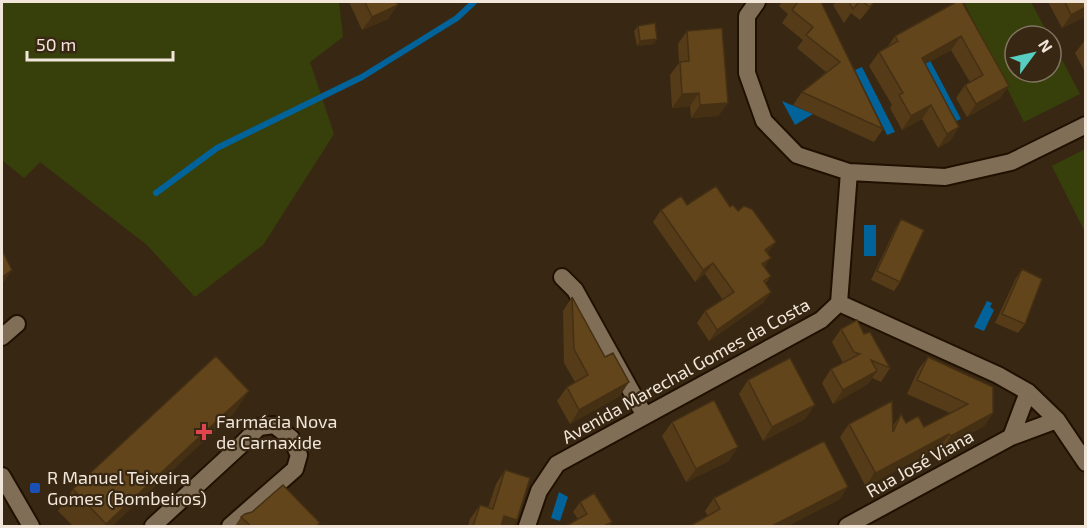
<svg xmlns="http://www.w3.org/2000/svg" width="1087" height="528" viewBox="0 0 1087 528" font-family="'Exo 2',sans-serif">
<style>
.green{fill:#37400b}
.water{fill:#01639a}
.lines{fill:none;stroke-linecap:round;stroke-linejoin:round}
.stream{stroke:#01639a;stroke-width:6}
.minor-casing{stroke:#1f1000;stroke-width:20}
.minor{stroke:#816e57;stroke-width:16}
.wall{fill:#553b18}
.shaded-wall{fill:#453014}
.building{fill:#63451c;stroke:#453014;stroke-width:1.5}
.health-dot{fill:#e0444e;stroke:#382813;stroke-width:2}
.transit-dot{fill:#1a4fb4;stroke:#382813;stroke-width:2}
.labels{text-anchor:middle;stroke-width:4.5;stroke-linejoin:round;paint-order:stroke}
.street-label{font-size:18px;fill:#f1e6d9;stroke:#382813}
.poi-label{font-size:18px;fill:#f1e6d9;stroke:#382813;text-anchor:start}
</style>
<rect width="100%" height="100%" fill="#382813"/>
<path class="green" d="M 2,2 L 339,2 L 343,37 L 310,62 L 334,134 L 263,245 L 195,297 L 147,245 L 40,162 L 24,178 L 2,160 Z
M 964,2 L 1031,2 L 1049,36 L 1015,36 L 1015,72 L 1051,72 L 1051,39 L 1080,94 L 1024,122 Z
M 1085,149 L 1085,232 L 1052,166 Z"/>
<path class="water" d="M 915,32 L 961,119 L 954,122 L 907,36 Z
M 862,67 L 895,132 L 887,135 L 855,70 Z
M 782,101 L 813,114 L 795,125 Z
M 864,225 L 876,225 L 876,256 L 864,256 Z
M 987,301 L 992,303 L 990,307 L 994,310 L 984,331 L 974,327 Z
M 559,492 L 568,497 L 560,521 L 551,518 Z"/>
<g class="lines">
<path class="stream" d="M 156,193 L 217,148 L 362,77 L 457,18 L 474,2"/>
<defs>
<path id="minor" d="M 757,2 L 747,16 L 747,73 L 764,121 L 797,155 L 849,172 L 945,177 L 1011,162 L 1086,125
M 562,277 L 575,290 L 645,416
M 839,303 L 998,375 L 1028,392 L 1057,420 L 1086,463
M 2,337 L 17,324
M 1011,437 L 1028,392
M 2,476 L 31,526
M 153,526 L 241,445 L 259,427 L 274,425 L 291,438 L 299,455 L 295,469 L 230,526
M 527,526 L 539,491 L 557,464 L 821,320 L 839,303 L 849,172
M 847,526 L 1011,437 L 1057,420"/>
</defs>
<use href="#minor" class="minor-casing"/>
<use href="#minor" class="minor"/>
</g>
<path class="wall" d="M 349,2 L 396,2 L 388,19 L 362,30 Z
M 782,2 L 821,2 L 883,129 L 874,142 L 793,105 L 802,92 L 826,72 L 797,48 L 803,40 L 782,23 L 788,14 L 779,6 Z
M 836,2 L 875,2 L 860,20 L 851,13 L 844,23 L 833,5 Z
M 956,2 L 1009,86 L 999,99 L 967,117 L 956,98 L 965,85 L 970,82 L 951,50 L 925,64 L 959,127 L 950,141 L 938,148 L 922,119 L 902,130 L 890,108 L 892,105 L 869,66 L 879,52 L 887,48 L 895,36 Z
M 1048,2 L 1086,2 L 1086,16 L 1062,28 Z
M 638,26 L 654,44 L 637,46 L 634,31 Z
M 687,31 L 728,103 L 718,116 L 691,118 L 690,106 L 672,108 L 670,75 L 679,63 L 678,44 Z
M 1086,39 L 1086,74 L 1075,53 Z
M 687,205 L 730,207 L 768,254 L 764,268 L 771,276 L 765,284 L 771,292 L 763,303 L 709,341 L 697,323 L 705,311 L 723,300 L 705,274 L 695,282 L 653,222 L 661,210 Z
M 901,219 L 900,282 L 894,291 L 871,280 L 895,229 Z
M 1022,269 L 1025,324 L 1018,333 L 995,323 L 1016,278 Z
M 572,297 L 620,396 L 570,424 L 557,401 L 567,387 L 575,382 L 564,363 L 563,311 Z
M 841,329 L 864,334 L 890,368 L 881,382 L 872,378 L 868,384 L 833,404 L 822,383 L 831,369 L 843,363 L 832,342 Z
M 928,357 L 993,413 L 984,426 L 941,450 L 940,447 L 864,488 L 865,485 L 840,437 L 849,424 L 893,426 L 901,414 L 906,423 L 924,427 L 950,413 L 907,394 L 918,370 Z
M 748,380 L 805,419 L 763,441 L 739,394 Z
M 234,413 L 112,526 L 73,526 L 58,511 L 73,489 Z
M 672,422 L 729,461 L 686,482 L 662,436 Z
M 505,470 L 517,520 L 513,526 L 468,526 L 470,519 L 480,505 L 488,508 L 496,484 Z
M 714,498 L 839,500 L 708,516 L 705,511 Z
M 580,502 L 612,522 L 609,526 L 566,526 L 578,519 L 573,512 Z
M 241,517 L 320,523 L 318,526 L 235,526 Z"/>
<path class="shaded-wall" d="M 874,2 L 875,2 L 860,20 Z
M 398,5 L 388,19 L 362,30 L 372,17 Z
M 1086,7 L 1086,16 L 1062,28 L 1071,15 Z
M 961,36 L 951,50 L 912,71 L 922,58 Z
M 657,39 L 654,44 L 637,46 L 640,41 Z
M 1009,86 L 999,99 L 967,117 L 976,104 Z
M 699,93 L 690,106 L 672,108 L 682,94 Z
M 728,103 L 718,116 L 691,118 L 700,105 Z
M 931,105 L 922,119 L 902,130 L 911,116 Z
M 959,127 L 950,141 L 938,148 L 947,134 Z
M 776,242 L 767,254 L 765,250 Z
M 771,258 L 762,270 L 762,264 Z
M 713,263 L 705,274 L 695,282 L 703,270 Z
M 12,270 L 2,285 L 2,277 Z
M 771,292 L 763,303 L 709,341 L 717,330 Z
M 877,371 L 868,384 L 833,404 L 843,390 Z
M 629,382 L 620,396 L 570,424 L 579,410 Z
M 249,391 L 234,413 L 112,526 L 104,526 Z
M 815,405 L 805,419 L 763,441 L 772,427 Z
M 993,413 L 984,426 L 941,450 L 951,436 Z
M 949,434 L 940,447 L 864,488 L 874,474 Z
M 738,447 L 729,461 L 686,482 L 696,469 Z
M 848,487 L 839,500 L 788,526 L 772,526 Z
M 504,516 L 517,520 L 513,526 L 497,526 Z"/>
<path class="building" d="M 365,2 L 396,2 L 398,5 L 372,17 Z
M 798,2 L 821,2 L 883,129 L 802,92 L 840,62 L 806,35 L 813,27 L 792,10 Z
M 849,2 L 859,2 L 853,9 Z
M 863,2 L 874,2 L 870,7 Z
M 956,2 L 962,2 L 1009,86 L 976,104 L 965,85 L 983,75 L 961,36 L 922,58 L 959,127 L 947,134 L 931,105 L 911,116 L 899,95 L 903,93 L 879,52 L 898,41 L 895,36 Z
M 1065,2 L 1086,2 L 1086,7 L 1071,15 Z
M 655,23 L 657,39 L 640,41 L 638,26 Z
M 722,28 L 728,103 L 700,105 L 699,93 L 682,94 L 680,62 L 689,61 L 687,31 Z
M 716,186 L 730,207 L 733,205 L 738,211 L 744,206 L 752,209 L 776,242 L 765,250 L 771,258 L 762,264 L 771,276 L 764,281 L 771,292 L 717,330 L 705,311 L 734,292 L 713,263 L 703,270 L 661,210 L 681,196 L 687,205 Z
M 901,219 L 924,230 L 900,282 L 877,271 Z
M 2,250 L 12,270 L 2,277 Z
M 1022,269 L 1042,279 L 1025,324 L 1002,314 Z
M 572,297 L 605,357 L 613,353 L 629,382 L 579,410 L 567,387 L 588,375 L 574,349 Z
M 857,320 L 864,334 L 870,332 L 890,368 L 871,360 L 877,371 L 843,390 L 831,369 L 860,354 L 854,352 L 841,329 Z
M 216,356 L 249,391 L 106,524 L 73,489 Z
M 928,357 L 993,387 L 993,413 L 951,436 L 949,434 L 874,474 L 875,472 L 849,424 L 892,401 L 893,432 L 901,414 L 906,423 L 918,416 L 924,427 L 968,404 L 917,380 Z
M 790,358 L 815,405 L 772,427 L 748,380 Z
M 714,400 L 738,447 L 696,469 L 672,422 Z
M 824,441 L 848,487 L 772,526 L 690,526 L 720,509 L 714,498 Z
M 505,470 L 530,478 L 517,520 L 504,516 L 501,526 L 473,526 L 480,505 L 493,509 Z
M 283,485 L 320,523 L 316,526 L 251,526 L 241,517 L 245,514 L 252,512 Z
M 594,493 L 612,522 L 604,526 L 566,526 L 587,514 L 580,502 Z"/>
<path class="health-dot" d="M201 423h6v6h6v6h-6v6h-6v-6h-6v-6h6z"/>
<rect class="transit-dot" x="29" y="482" width="12" height="12" rx="3"/>
<g class="labels">
<g class="street-label">
<text transform="translate(686 371) rotate(-29)" y="6">Avenida Marechal Gomes da Costa</text>
<text transform="translate(920 464) rotate(-29)" y="6">Rua José Viana</text>
</g>
<g class="poi-label">
<text x="216" y="428">Farmácia Nova<tspan x="216" dy="21">de Carnaxide</tspan></text>
<text x="47" y="484">R Manuel Teixeira<tspan x="47" dy="21">Gomes (Bombeiros)</tspan></text>
</g>
</g>
<rect width="1087" height="528" fill="none" stroke="#f1e6d9" stroke-width="6"/>
<g transform="translate(1033 54) rotate(57)"><circle r="28" fill="#382813" stroke="#827462" stroke-width="1.5"/>
<path d="M0-4.5L10 22L0 15L-10 22Z" fill="#57cec1"/>
<text y="-9" font-size="16" font-weight="bold" text-anchor="middle" fill="#f1e6d9">N</text>
</g>
<path d="M27 51v9h146v-9" fill="none" stroke="#f1e6d9" stroke-width="3"/>
<text x="36" y="51" font-size="18" fill="#f1e6d9" stroke="#382813" stroke-width="4.5" paint-order="stroke">50 m</text>
</svg>
